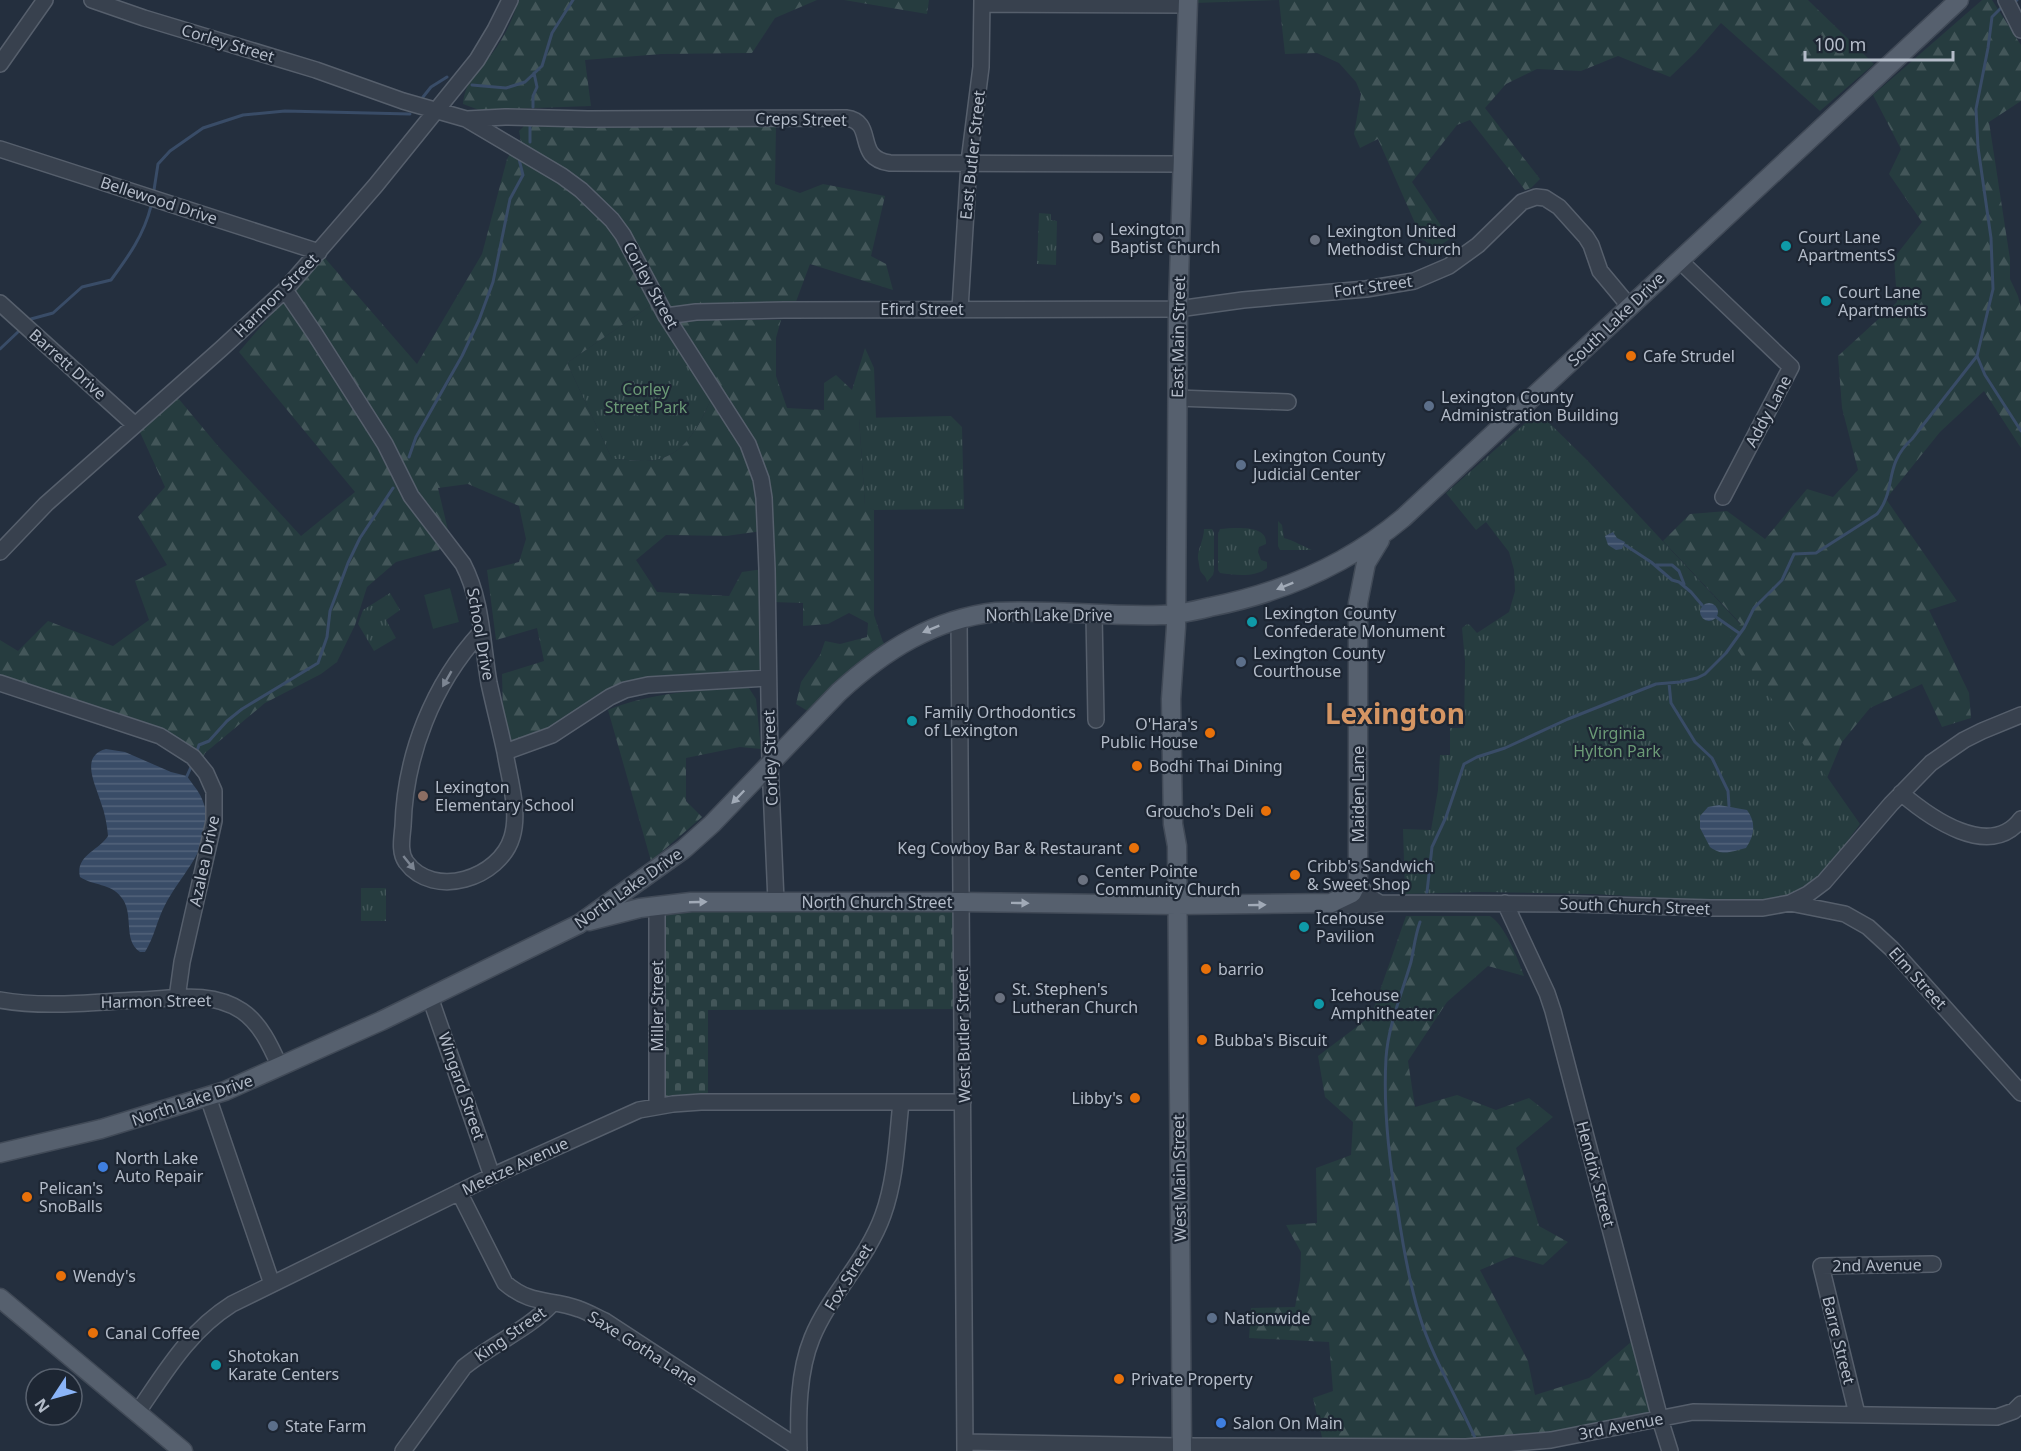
<svg xmlns="http://www.w3.org/2000/svg" width="2021" height="1451" viewBox="0 0 2021 1451" font-family="'Noto Sans',sans-serif">
<style>
.grass{fill:url(#grass-tufts)}
.forest{fill:url(#forest-firs)}
.cemetery{fill:url(#cemetery-stones)}
.garden{fill:#263c3f}
.water{fill:url(#water-rules)}
.lines{fill:none;stroke-linecap:round;stroke-linejoin:round}
.stream{stroke:#394c67;stroke-width:3}
.minor-casing{stroke:#565f6c;stroke-width:18}
.major-casing{stroke:#414a57;stroke-width:21}
.minor{stroke:#38414e;stroke-width:15}
.major{stroke:#56606e;stroke-width:18}
.oneway{fill:#a1aab7}
.oneway2{fill:#7c8592}
.worship-dot{fill:#6b7280;stroke:#1d2633;stroke-width:2}
.culture-dot{fill:#0f9aa8;stroke:#1d2633;stroke-width:2}
.food-dot{fill:#e8710a;stroke:#1d2633;stroke-width:2}
.service-dot{fill:#5c6f8a;stroke:#1d2633;stroke-width:2}
.education-dot{fill:#8d6e63;stroke:#1d2633;stroke-width:2}
.shop-dot{fill:#3f7fe0;stroke:#1d2633;stroke-width:2}
.labels{text-anchor:middle;stroke-width:4.5;stroke-linejoin:round;paint-order:stroke}
.street-label{font-size:16px;fill:#b4bcc9;stroke:#1d2633}
.poi-label{font-size:16px;fill:#b4bcc9;stroke:#1d2633;text-anchor:start}
.park-label{font-size:16px;fill:#6b9a76;stroke:#1d2633}
.town-label{font-size:28px;font-weight:bold;fill:#d59563;stroke:#1d2633}
</style>
<defs>
<pattern id="grass-tufts" width="24" height="20" patternUnits="userSpaceOnUse" patternTransform="scale(1.5)"><rect width="24" height="20" fill="#263c3f"/><path d="M3 7l-1-3M5 7V3M7 7l1-3M15 17l-1-3M17 17v-4M19 17l1-3" fill="none" stroke="#435659"/></pattern>
<pattern id="forest-firs" width="22" height="20" patternUnits="userSpaceOnUse" patternTransform="scale(1.5)"><rect width="22" height="20" fill="#263c3f"/><path d="M5 1l3.5 6h-7zM16 11l3.5 6h-7z" fill="#435659"/></pattern>
<pattern id="cemetery-stones" width="16" height="16" patternUnits="userSpaceOnUse" patternTransform="scale(1.5)"><rect width="16" height="16" fill="#263c3f"/><path d="M2 7V4a2 2 0 0 1 4 0v3zM10 15v-3a2 2 0 0 1 4 0v3z" fill="#435659"/></pattern>
<pattern id="water-rules" width="6" height="5" patternUnits="userSpaceOnUse" patternTransform="scale(1.5)"><rect width="6" height="5" fill="#394c67"/><path d="M0 2.5h6" fill="none" stroke="#53647b"/></pattern>
</defs>
<rect width="100%" height="100%" fill="#242f3e"/>
<path class="grass" d="M 1039,213 L 1051,214 L 1051,220 L 1057,221 L 1056,265 L 1037,264 Z
M 654,303 L 712,397 C 699,426 683,461 645,461 C 634,461 623,459 612,459 L 567,363 Z
M 1538,412 L 1587,460 L 1741,625 L 1730,638 L 1860,824 L 1835,858 L 1821,873 L 1805,887 L 1782,897 L 1741,902 L 1591,894 L 1480,892 L 1405,894 L 1403,829 L 1431,830 L 1438,790 L 1440,755 L 1450,755 L 1450,728 L 1464,728 L 1465,661 L 1462,628 L 1467,624 L 1470,625 L 1477,633 L 1509,612 L 1515,591 L 1514,570 L 1509,552 L 1486,522 L 1476,530 L 1446,493 Z
M 951,416 L 962,427 L 964,509 L 874,510 L 865,506 L 859,418 Z
M 1278,521 L 1282,525 L 1284,538 C 1295,541 1302,546 1312,550 L 1280,550 L 1278,546 Z
M 1204,529 L 1212,529 L 1214,533 L 1214,571 L 1213,575 L 1207,582 C 1206,575 1202,575 1200,570 C 1199,566 1199,563 1198,559 C 1197,550 1204,540 1204,529 Z
M 1220,529 C 1234,528 1268,524 1266,544 L 1259,547 L 1258,552 L 1261,560 L 1267,562 L 1267,568 C 1255,578 1234,575 1220,573 L 1218,570 L 1218,534 Z
M 390,593 L 400,610 L 386,620 L 396,638 L 374,651 L 358,624 L 363,610 Z
M 361,888 L 386,888 L 386,921 L 361,921 Z"/>
<path class="forest" d="M 519,0 L 817,0 L 775,18 L 752,53 L 662,54 L 585,60 L 591,106 L 479,110 L 463,104 C 465,81 478,72 491,55 C 504,39 512,20 519,0 Z
M 844,0 L 929,0 L 927,14 Z
M 1188,0 L 1808,0 L 1874,64 L 1820,111 L 1721,23 L 1695,53 L 1670,77 L 1618,56 L 1581,71 L 1537,69 L 1506,84 L 1485,108 L 1540,179 L 1531,188 L 1525,190 L 1470,120 L 1457,125 L 1412,182 L 1450,239 L 1436,248 L 1422,239 L 1378,139 L 1360,148 L 1354,134 L 1361,94 L 1356,82 L 1339,63 L 1317,53 L 1285,54 L 1279,0 L 1195,3 Z
M 1982,0 L 1992,0 L 2021,45 L 2021,101 L 1989,122 L 2010,259 L 2010,279 L 2018,296 L 2021,307 L 2021,448 L 1984,391 L 1940,432 L 1886,499 L 1957,601 L 1929,610 L 1969,693 L 1971,718 L 1942,727 L 1922,684 L 1870,708 L 1842,742 L 1827,778 L 1729,638 L 1741,624 L 1663,541 L 1690,514 L 1727,511 L 1765,539 L 1807,489 L 1833,497 L 1858,470 L 1842,408 L 1838,356 L 1897,302 L 1894,258 L 1922,222 L 1889,174 L 1901,149 L 1873,95 Z
M 525,125 L 597,127 L 776,126 L 775,184 L 800,193 L 823,184 L 885,196 L 871,256 L 886,264 L 893,290 L 810,264 L 794,307 C 753,306 710,300 671,307 L 635,241 L 623,225 L 521,142 L 519,131 Z
M 511,152 L 594,207 L 607,221 L 654,303 L 567,363 L 612,459 C 623,459 634,461 645,461 C 683,461 699,426 712,397 L 753,460 L 762,531 L 726,536 L 666,535 L 636,560 L 657,592 L 729,596 L 742,572 L 763,569 L 764,672 L 647,680 L 579,716 L 504,748 L 502,674 L 544,661 L 537,628 L 496,640 L 487,570 L 519,562 L 526,539 L 519,506 L 468,484 L 438,488 L 448,530 L 439,550 L 396,562 L 367,587 L 355,625 L 337,662 L 321,674 L 265,703 L 205,753 L 200,764 L 160,736 L 0,675 L 0,640 L 18,651 L 48,621 L 113,646 L 149,620 L 135,581 L 167,565 L 138,517 L 165,487 L 139,430 L 178,398 L 218,446 L 301,536 L 355,492 L 239,352 C 266,319 296,289 324,257 L 417,364 L 482,254 L 507,159 Z
M 676,320 L 781,320 L 776,338 L 776,376 L 787,408 L 824,410 L 824,383 L 836,375 L 852,390 L 865,348 L 874,368 L 876,418 L 859,418 L 865,505 L 874,510 L 874,615 L 883,642 L 892,649 L 816,716 L 796,704 L 801,682 L 820,655 L 825,641 L 840,644 L 867,637 L 868,623 L 849,613 L 828,624 L 803,626 L 803,603 L 772,602 L 763,479 Z
M 747,685 L 756,699 L 761,749 L 740,747 L 686,758 L 686,801 L 702,817 L 651,861 L 608,710 C 651,692 701,691 747,685 Z
M 1406,916 L 1490,916 C 1505,925 1518,959 1524,976 L 1488,966 L 1447,1002 L 1408,1061 L 1415,1107 L 1457,1095 L 1496,1110 L 1529,1098 L 1553,1117 L 1516,1148 L 1539,1226 L 1568,1242 L 1543,1265 L 1513,1256 L 1480,1270 L 1528,1361 L 1535,1395 L 1589,1378 L 1638,1336 L 1660,1419 L 1551,1440 L 1324,1446 L 1313,1398 L 1333,1391 L 1329,1342 L 1249,1338 L 1251,1308 L 1295,1307 L 1300,1280 L 1301,1252 L 1286,1225 L 1317,1223 L 1316,1168 L 1351,1155 L 1353,1122 L 1325,1097 L 1318,1056 L 1371,1016 Z"/>
<path class="cemetery" d="M 738,909 L 953,911 L 956,1009 L 708,1010 L 708,1095 L 665,1098 L 664,911 Z"/>
<path class="garden" d="M 450,588 L 459,622 L 433,629 L 424,595 Z"/>
<path class="water" d="M 1613,532 L 1617,538 L 1625,542 L 1622,549 L 1616,550 L 1608,545 L 1605,536 Z
M1700 612a9 9 0 1 1 18 0a9 9 0 1 1-18 0Z
M 106,749 L 125,752 L 171,772 L 187,776 C 192,784 199,791 202,799 C 220,840 182,872 165,905 C 157,920 154,938 145,952 L 140,952 C 122,940 135,913 121,897 C 111,883 93,886 80,877 C 75,856 98,851 108,836 C 107,825 105,813 101,803 C 96,785 79,756 106,749 Z
M 1719,805 L 1747,810 C 1756,822 1755,835 1746,848 C 1732,851 1723,857 1710,847 L 1700,828 L 1700,816 L 1708,807 Z"/>
<g class="lines">
<path class="stream" d="M 2016,1 L 2017,0
M 472,85 L 506,88 L 525,82 L 542,66 L 552,33 L 573,0
M 423,97 L 431,87 L 447,77
M 533,107 L 533,96 L 537,87 L 534,73
M 530,142 L 530,125
M 154,190 L 158,164 L 170,151 L 203,128 L 243,115 L 285,111 L 410,114
M 31,319 L 53,313 L 82,287 L 111,280 C 128,257 144,235 151,206
M 0,349 L 19,331
M 1977,356 L 1985,375 L 2021,431
M 409,457 L 416,437 L 462,356 L 479,320 L 493,282 L 510,199 L 523,175 L 519,159
M 1625,545 L 1651,562 L 1672,580 L 1679,582 L 1691,592 L 1702,605
M 1656,565 L 1672,565 L 1679,571 L 1684,584
M 1716,617 L 1739,633
M 1669,683 L 1671,703 L 1695,742 L 1712,758 L 1728,791 L 1729,806
M 197,751 L 199,745 L 209,741 L 227,721 L 242,709 L 318,663 L 327,637 L 330,611 L 348,563 L 360,538 L 393,488
M 187,776 L 191,767
M 1427,892 L 1432,847 L 1446,817 L 1464,764 L 1477,757 L 1505,748 L 1568,719 L 1656,684 L 1680,682 L 1697,678 L 1705,674 L 1726,653 L 1744,628 L 1754,608 L 1782,580 L 1794,554 L 1816,553 L 1877,514 C 1897,490 1883,465 1912,439 L 1977,356 L 1993,289 L 1991,238 L 1978,147 L 1976,109 L 1988,48 L 1992,17 L 2001,8
M 1420,922 C 1415,936 1414,948 1411,962 C 1402,993 1388,1026 1386,1058 C 1383,1110 1389,1161 1398,1212 C 1403,1246 1409,1281 1419,1314 C 1432,1358 1457,1397 1475,1438"/>
<defs>
<path id="minor" d="M 92,0 L 144,18 L 316,70 L 403,101 L 466,119 L 562,176 L 581,190 L 612,220 L 623,235 L 666,316 L 748,444 L 761,479 L 764,498 L 767,569 L 770,764 L 776,901
M 2006,0 L 2021,30
M 983,4 L 1188,5
M 0,64 L 45,0
M 467,119 L 505,117 L 588,119 L 846,118 C 877,122 853,158 890,163 L 1182,164
M 0,149 L 319,252
M 1679,260 L 1791,367 L 1723,497
M 285,290 L 315,334 L 385,444 L 411,496 L 463,564 C 482,600 482,643 489,683 C 494,706 500,729 505,752 L 552,735 L 610,697 L 625,690 L 648,685 L 768,678
M 0,303 L 135,425
M 960,309 L 969,162 L 981,67 L 982,0
M 666,316 L 696,312 L 784,310 L 1178,309 L 1243,300 L 1366,289 L 1414,281 L 1449,266 L 1478,245 L 1522,202 L 1536,197 L 1545,198 L 1559,207 L 1586,237 L 1591,245 L 1600,271 L 1630,307
M 1177,398 L 1288,402
M 0,552 L 46,504 L 221,349 L 285,290 L 376,185 L 477,60 L 495,30 L 510,0
M 1094,614 L 1096,720
M 959,619 L 965,1451
M 481,632 C 433,684 405,755 403,826 C 402,838 399,852 406,862 C 434,900 500,878 512,837 C 520,811 509,778 505,752
M 0,683 L 160,736 L 193,757 L 206,773 L 214,791 L 214,821 L 182,962 L 177,998
M 1901,793 C 1929,817 1990,861 2021,819
M 1358,881 L 1366,895 L 1380,903
M 1331,903 C 1347,907 1364,908 1380,903 L 1574,904 L 1711,908 L 1763,908 L 1790,903 L 1808,894 L 1824,882 L 1891,804 L 1931,763 L 1964,740 L 1982,731 L 2021,715
M 1505,903 L 1547,993 L 1553,1011 L 1660,1419 L 1670,1451
M 1790,903 L 1845,914 L 1868,927 L 1892,949 L 2021,1093
M 657,905 L 657,1106
M 430,997 L 492,1176
M 0,1000 C 45,1008 93,1002 138,1000 C 173,999 210,990 242,1011 C 261,1024 271,1047 280,1067
M 208,1097 L 272,1284
M 459,1192 L 505,1283 C 532,1306 550,1298 579,1309 C 588,1312 596,1317 605,1321 L 799,1448
M 137,1413 C 166,1371 188,1332 232,1304 L 492,1176 L 639,1110 L 673,1104 L 701,1102 L 963,1102
M 1857,1414 L 1821,1266 L 1933,1264
M 965,1442 L 1181,1446 L 1466,1447 L 1551,1440 L 1693,1412 L 1997,1417 L 2014,1411 L 2021,1404
M 403,1451 L 464,1367 C 492,1344 527,1330 552,1304
M 799,1451 C 798,1414 798,1372 812,1338 C 830,1294 867,1260 883,1215 C 896,1179 897,1139 901,1102"/>
<path id="major" d="M 589,921 L 640,908 L 691,902 L 961,902 L 1177,905 L 1331,903 L 1352,893 L 1358,881 L 1358,603 L 1366,563 L 1380,540
M 0,1153 L 101,1129 L 225,1091 L 381,1021 L 579,924 L 684,849 L 712,824 L 839,692 C 885,650 934,619 996,612 C 1051,609 1106,617 1161,615 C 1177,615 1194,611 1210,607 C 1281,593 1348,564 1403,518 L 1959,0
M 0,1298 L 183,1451
M 1182,1451 L 1177,846 L 1173,824 L 1171,699 L 1176,627 L 1178,309 L 1188,0"/>
</defs>
<use href="#minor" class="minor-casing"/>
<use href="#major" class="major-casing"/>
<use href="#minor" class="minor"/>
<use href="#major" class="major"/>
</g>
<defs><path id="oneway-solid" d="M-6-.8H1V-3.2L6.5 0L1 3.2V.8H-6Z" transform="scale(1.5)"/></defs>
<g class="oneway">
<use href="#oneway-solid" transform="translate(1285 586) rotate(158)"/>
<use href="#oneway-solid" transform="translate(931 629) rotate(158)"/>
<use href="#oneway-solid" transform="translate(738 797) rotate(134)"/>
<use href="#oneway-solid" transform="translate(698 902) rotate(-2)"/>
<use href="#oneway-solid" transform="translate(1020 903) rotate(1)"/>
<use href="#oneway-solid" transform="translate(1257 905) rotate(-1)"/>
</g>
<g class="oneway2">
<use href="#oneway-solid" transform="translate(447 679) rotate(120)"/>
<use href="#oneway-solid" transform="translate(409 863) rotate(51)"/>
</g>
<g class="worship-dot">
<circle cx="1098" cy="238" r="6"/>
<circle cx="1315" cy="240" r="6"/>
<circle cx="1083" cy="880" r="6"/>
<circle cx="1000" cy="998" r="6"/>
</g>
<g class="culture-dot">
<circle cx="1786" cy="246" r="6"/>
<circle cx="1826" cy="301" r="6"/>
<circle cx="1252" cy="622" r="6"/>
<circle cx="912" cy="721" r="6"/>
<circle cx="1304" cy="927" r="6"/>
<circle cx="1319" cy="1004" r="6"/>
<circle cx="216" cy="1365" r="6"/>
</g>
<g class="food-dot">
<circle cx="1631" cy="356" r="6"/>
<circle cx="1210" cy="733" r="6"/>
<circle cx="1137" cy="766" r="6"/>
<circle cx="1266" cy="811" r="6"/>
<circle cx="1134" cy="848" r="6"/>
<circle cx="1295" cy="875" r="6"/>
<circle cx="1206" cy="969" r="6"/>
<circle cx="1202" cy="1040" r="6"/>
<circle cx="1135" cy="1098" r="6"/>
<circle cx="27" cy="1197" r="6"/>
<circle cx="61" cy="1276" r="6"/>
<circle cx="93" cy="1333" r="6"/>
<circle cx="1119" cy="1379" r="6"/>
</g>
<g class="service-dot">
<circle cx="1429" cy="406" r="6"/>
<circle cx="1241" cy="465" r="6"/>
<circle cx="1241" cy="662" r="6"/>
<circle cx="1212" cy="1318" r="6"/>
<circle cx="273" cy="1426" r="6"/>
</g>
<circle class="education-dot" cx="423" cy="796" r="6"/>
<g class="shop-dot">
<circle cx="103" cy="1167" r="6"/>
<circle cx="1221" cy="1423" r="6"/>
</g>
<g class="labels">
<g class="street-label">
<text transform="translate(228 43) rotate(17)" y="6">Corley Street</text>
<text transform="translate(801 119) rotate(1)" y="6">Creps Street</text>
<text transform="translate(972 155) rotate(-84)" y="6">East Butler Street</text>
<text transform="translate(159 200) rotate(18)" y="6">Bellewood Drive</text>
<text transform="translate(651 285) rotate(61)" y="6">Corley Street</text>
<text transform="translate(1373 286) rotate(-8)" y="6">Fort Street</text>
<text transform="translate(276 295) rotate(-45)" y="6">Harmon Street</text>
<text x="922" y="315">Efird Street</text>
<text transform="translate(1616 319) rotate(-44)" y="6">South Lake Drive</text>
<text transform="translate(1178 337) rotate(-89)" y="6">East Main Street</text>
<text transform="translate(68 364) rotate(42)" y="6">Barrett Drive</text>
<text transform="translate(1768 411) rotate(-62)" y="6">Addy Lane</text>
<text x="1049" y="621">North Lake Drive</text>
<text transform="translate(481 634) rotate(80)" y="6">School Drive</text>
<text transform="translate(770 758) rotate(-92)" y="6">Corley Street</text>
<text transform="translate(1358 794) rotate(-90)" y="6">Maiden Lane</text>
<text transform="translate(204 861) rotate(-78)" y="6">Azalea Drive</text>
<text transform="translate(628 888) rotate(-35)" y="6">North Lake Drive</text>
<text x="877" y="908">North Church Street</text>
<text transform="translate(1635 906) rotate(2)" y="6">South Church Street</text>
<text transform="translate(1918 978) rotate(48)" y="6">Elm Street</text>
<text transform="translate(156 1001) rotate(-1)" y="6">Harmon Street</text>
<text transform="translate(657 1006) rotate(-90)" y="6">Miller Street</text>
<text transform="translate(963 1035) rotate(-91)" y="6">West Butler Street</text>
<text transform="translate(462 1086) rotate(71)" y="6">Wingard Street</text>
<text transform="translate(192 1100) rotate(-19)" y="6">North Lake Drive</text>
<text transform="translate(515 1166) rotate(-25)" y="6">Meetze Avenue</text>
<text transform="translate(1596 1174) rotate(75)" y="6">Hendrix Street</text>
<text transform="translate(1179 1178) rotate(-91)" y="6">West Main Street</text>
<text transform="translate(1877 1265) rotate(-1)" y="6">2nd Avenue</text>
<text transform="translate(848 1277) rotate(-58)" y="6">Fox Street</text>
<text transform="translate(510 1334) rotate(-35)" y="6">King Street</text>
<text transform="translate(1839 1340) rotate(76)" y="6">Barre Street</text>
<text transform="translate(643 1348) rotate(32)" y="6">Saxe Gotha Lane</text>
<text transform="translate(1621 1426) rotate(-11)" y="6">3rd Avenue</text>
</g>
<g class="poi-label">
<text x="1110" y="235">Lexington<tspan x="1110" dy="18">Baptist Church</tspan></text>
<text x="1327" y="237">Lexington United<tspan x="1327" dy="18">Methodist Church</tspan></text>
<text x="1798" y="243">Court Lane<tspan x="1798" dy="18">ApartmentsS</tspan></text>
<text x="1838" y="298">Court Lane<tspan x="1838" dy="18">Apartments</tspan></text>
<text x="1643" y="362">Cafe Strudel</text>
<text x="1441" y="403">Lexington County<tspan x="1441" dy="18">Administration Building</tspan></text>
<text x="1253" y="462">Lexington County<tspan x="1253" dy="18">Judicial Center</tspan></text>
<text x="1264" y="619">Lexington County<tspan x="1264" dy="18">Confederate Monument</tspan></text>
<text x="1253" y="659">Lexington County<tspan x="1253" dy="18">Courthouse</tspan></text>
<text x="924" y="718">Family Orthodontics<tspan x="924" dy="18">of Lexington</tspan></text>
<text x="1198" y="730" text-anchor="end">O'Hara's<tspan x="1198" dy="18">Public House</tspan></text>
<text x="1149" y="772">Bodhi Thai Dining</text>
<text x="435" y="793">Lexington<tspan x="435" dy="18">Elementary School</tspan></text>
<text x="1254" y="817" text-anchor="end">Groucho's Deli</text>
<text x="1122" y="854" text-anchor="end">Keg Cowboy Bar &amp; Restaurant</text>
<text x="1307" y="872">Cribb's Sandwich<tspan x="1307" dy="18">&amp; Sweet Shop</tspan></text>
<text x="1095" y="877">Center Pointe<tspan x="1095" dy="18">Community Church</tspan></text>
<text x="1316" y="924">Icehouse<tspan x="1316" dy="18">Pavilion</tspan></text>
<text x="1218" y="975">barrio</text>
<text x="1012" y="995">St. Stephen's<tspan x="1012" dy="18">Lutheran Church</tspan></text>
<text x="1331" y="1001">Icehouse<tspan x="1331" dy="18">Amphitheater</tspan></text>
<text x="1214" y="1046">Bubba's Biscuit</text>
<text x="1123" y="1104" text-anchor="end">Libby's</text>
<text x="115" y="1164">North Lake<tspan x="115" dy="18">Auto Repair</tspan></text>
<text x="39" y="1194">Pelican's<tspan x="39" dy="18">SnoBalls</tspan></text>
<text x="73" y="1282">Wendy's</text>
<text x="1224" y="1324">Nationwide</text>
<text x="105" y="1339">Canal Coffee</text>
<text x="228" y="1362">Shotokan<tspan x="228" dy="18">Karate Centers</tspan></text>
<text x="1131" y="1385">Private Property</text>
<text x="1233" y="1429">Salon On Main</text>
<text x="285" y="1432">State Farm</text>
</g>
<g class="park-label">
<text x="646" y="395">Corley<tspan x="646" dy="18">Street Park</tspan></text>
<text x="1617" y="739">Virginia<tspan x="1617" dy="18">Hylton Park</tspan></text>
</g>
<g class="town-label">
<text x="1395" y="724">Lexington</text>
</g>
</g>
<g transform="translate(54 1397) rotate(234)"><circle r="28" fill="#1d2633" stroke="#59626f" stroke-width="1.5"/>
<path d="M0-4.5L10 22L0 15L-10 22Z" fill="#8ab4f8"/>
<text y="-9" font-size="16" font-weight="bold" text-anchor="middle" fill="#b4bcc9">N</text>
</g>
<path d="M1805 51v9h148v-9" fill="none" stroke="#b4bcc9" stroke-width="3"/>
<text x="1814" y="51" font-size="18" fill="#b4bcc9" stroke="#1d2633" stroke-width="4.5" paint-order="stroke">100 m</text>
</svg>
